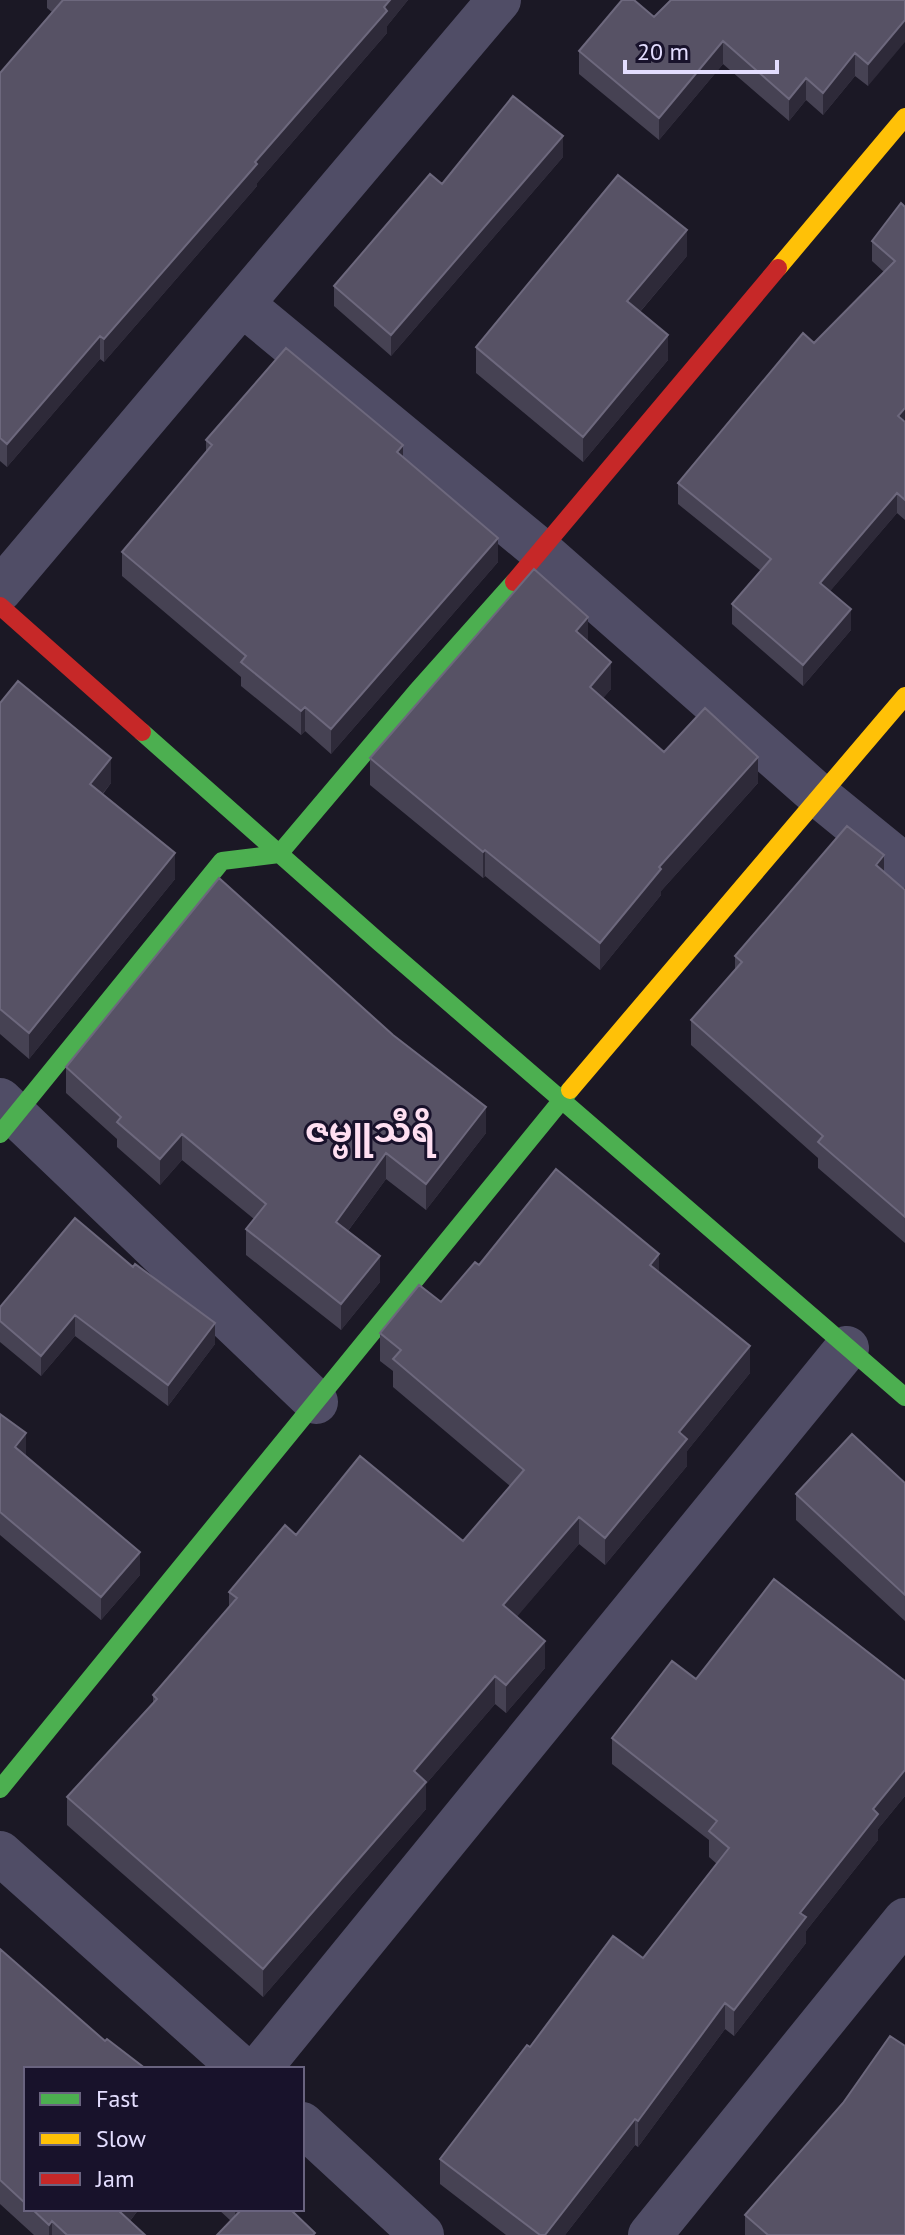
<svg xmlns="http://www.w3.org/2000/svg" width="905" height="2235" viewBox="0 0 905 2235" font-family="'PT Sans','Noto Sans Myanmar',sans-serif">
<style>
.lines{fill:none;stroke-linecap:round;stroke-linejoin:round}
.street{stroke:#504d66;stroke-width:44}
.fast{stroke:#4caf50;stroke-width:18}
.slow{stroke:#ffc107;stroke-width:18}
.jam{stroke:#c62828;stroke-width:18}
.wall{fill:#464253}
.shaded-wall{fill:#2e2a39}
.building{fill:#575265;stroke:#6d687d;stroke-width:2}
.labels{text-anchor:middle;stroke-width:6;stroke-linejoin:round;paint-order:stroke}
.district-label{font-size:34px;font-weight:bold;fill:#fedff1;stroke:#18122b}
</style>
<rect width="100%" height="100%" fill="#1b1825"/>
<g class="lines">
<path class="street" d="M 242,304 L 541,551 L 818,795 L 905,866
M 0,590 L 499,0
M 0,1100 L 316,1402
M 0,1853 L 242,2069
M 259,2069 L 847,1348
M 302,2124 L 422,2235
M 650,2235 L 905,1920"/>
<path class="fast" d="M 142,732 L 379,942 L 905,1397
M 0,1134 L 222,861 L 279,854 L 416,692 L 514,582
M 0,1789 L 570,1090"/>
<path class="slow" d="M 778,268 L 905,117
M 570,1090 L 905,696"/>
<path class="jam" d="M 514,582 L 778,268
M 0,606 L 142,732"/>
</g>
<path class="wall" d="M 47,0 L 408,0 L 387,26 L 387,33 L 257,183 L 257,186 L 104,362 L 100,359 L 7,467 L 0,461 L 0,73 L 52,12 L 47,8 Z
M 905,0 L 868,86 L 855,76 L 823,115 L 806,100 L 789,121 L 723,64 L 659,140 L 579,74 L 579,51 L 654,17 Z
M 563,157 L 391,356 L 334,306 L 334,286 L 442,184 Z
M 905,207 L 905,520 L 897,513 L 830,591 L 851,630 L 803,686 L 732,624 L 732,604 L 761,571 L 678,504 L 678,483 L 884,272 L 872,261 L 872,241 Z
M 687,256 L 640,312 L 668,360 L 583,462 L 476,373 L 476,347 Z
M 206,440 L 403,457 L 498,562 L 331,754 L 305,731 L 301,735 L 241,686 L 241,677 L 122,576 L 122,552 L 206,452 Z
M 588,641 L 611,689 L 603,698 L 664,752 L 758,783 L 661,891 L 661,895 L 600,970 L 485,876 L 483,878 L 370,785 L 370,758 Z
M 0,703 L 111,783 L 103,794 L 175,879 L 29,1059 L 0,1034 Z
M 884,872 L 905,890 L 905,1243 L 818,1168 L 818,1158 L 691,1045 L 691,1020 L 735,970 L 735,956 Z
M 66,1067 L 486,1133 L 426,1210 L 386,1179 L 348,1231 L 380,1282 L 341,1330 L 246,1255 L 246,1229 L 254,1219 L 182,1160 L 160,1185 L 117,1147 L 117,1139 L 66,1093 Z
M 75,1218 L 215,1344 L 168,1406 L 75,1336 L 41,1376 L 0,1342 L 0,1307 Z
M 479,1265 L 659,1272 L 750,1373 L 687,1451 L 687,1466 L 605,1565 L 579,1544 L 516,1617 L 545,1668 L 506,1713 L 495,1704 L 426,1784 L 426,1809 L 263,1997 L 67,1825 L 67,1797 L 153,1704 L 153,1695 L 229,1607 L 229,1592 L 296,1535 L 463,1541 L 510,1486 L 393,1387 L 393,1371 L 380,1361 L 380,1333 L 441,1302 Z
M 0,1414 L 26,1456 L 140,1575 L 101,1620 L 0,1535 Z
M 905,1483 L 905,1621 L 796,1520 L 796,1494 Z
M 696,1679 L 905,1681 L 905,1796 L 878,1829 L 878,1840 L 806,1931 L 806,1943 L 734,2036 L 725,2029 L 638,2147 L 635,2145 L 565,2235 L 506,2235 L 440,2184 L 440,2159 L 530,2047 L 643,1958 L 717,1864 L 709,1857 L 709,1840 L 612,1764 L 612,1738 Z
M 0,1949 L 105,2041 L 146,2069 L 26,2069 L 26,2209 L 139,2209 L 130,2221 L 145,2235 L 34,2235 L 0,2204 Z
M 218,2209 L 290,2209 L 315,2235 L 231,2221 Z
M 745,2215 L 905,2235 L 745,2235 Z"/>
<path class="shaded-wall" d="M 390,0 L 408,0 L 387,26 L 387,33 L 257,183 L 257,186 L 104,362 L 104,339 L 255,162 Z
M 905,20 L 905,42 L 868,86 L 868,64 Z
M 723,41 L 723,64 L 659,140 L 659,118 Z
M 855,53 L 855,76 L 823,115 L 823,93 Z
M 806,78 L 806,100 L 789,121 L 789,99 Z
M 563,136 L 563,157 L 391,356 L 391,335 Z
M 687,230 L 687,256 L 627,327 L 627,301 Z
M 668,335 L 668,360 L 583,462 L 583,437 Z
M 100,336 L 100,359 L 7,467 L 7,444 Z
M 905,408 L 905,429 L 898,416 Z
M 403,445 L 403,469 L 397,452 Z
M 897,493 L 897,513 L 820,603 L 820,583 Z
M 498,538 L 498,562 L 331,754 L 331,729 Z
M 851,609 L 851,630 L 803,686 L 803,665 Z
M 588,617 L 588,643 L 576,631 Z
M 611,662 L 611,689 L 590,713 L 590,687 Z
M 305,707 L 305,731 L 301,735 L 301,711 Z
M 758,757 L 758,783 L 661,891 L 661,895 L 600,970 L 600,943 L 659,867 Z
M 111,758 L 111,783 L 90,809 L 90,784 Z
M 485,850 L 485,876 L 483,878 L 483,852 Z
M 175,853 L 175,879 L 29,1059 L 29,1033 Z
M 884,855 L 884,881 L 876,865 Z
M 486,1107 L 486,1133 L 426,1210 L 426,1184 Z
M 182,1134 L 182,1160 L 160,1185 L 160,1159 Z
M 386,1153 L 386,1179 L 336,1247 L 336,1222 Z
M 659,1254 L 659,1281 L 650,1265 Z
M 380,1256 L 380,1282 L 341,1330 L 341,1304 Z
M 75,1315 L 75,1336 L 41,1376 L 41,1356 Z
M 215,1323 L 215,1344 L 168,1406 L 168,1385 Z
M 750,1346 L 750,1373 L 687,1451 L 687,1466 L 605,1565 L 605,1538 L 679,1432 Z
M 26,1433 L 26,1456 L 15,1447 Z
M 579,1517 L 579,1544 L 503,1633 L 503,1605 Z
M 140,1552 L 140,1575 L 101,1620 L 101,1597 Z
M 545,1641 L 545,1668 L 506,1713 L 506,1685 Z
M 495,1676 L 495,1704 L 426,1784 L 426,1809 L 263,1997 L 263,1969 L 414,1771 Z
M 905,1770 L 905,1796 L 878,1829 L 878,1840 L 806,1931 L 806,1943 L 734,2036 L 734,2010 L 873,1809 Z
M 725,2003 L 725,2029 L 638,2147 L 638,2121 Z
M 635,2119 L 635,2145 L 565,2235 L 545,2235 Z
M 121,2209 L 139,2209 L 119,2235 L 119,2211 Z
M 235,2209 L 248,2209 L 235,2224 Z
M 52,2221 L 52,2235 L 49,2235 L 49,2225 Z"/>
<path class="building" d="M 63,0 L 390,0 L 384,7 L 387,11 L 255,162 L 257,164 L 104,339 L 100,336 L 7,444 L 0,438 L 0,73 Z
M 622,0 L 634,0 L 654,17 L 671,0 L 905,0 L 905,20 L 868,64 L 855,53 L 823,93 L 806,78 L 789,99 L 723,41 L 659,118 L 579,51 Z
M 513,96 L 563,136 L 391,335 L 334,286 L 430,174 L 442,184 Z
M 618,175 L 687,230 L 627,301 L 668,335 L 583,437 L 476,347 Z
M 901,203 L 905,207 L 905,408 L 898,416 L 905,422 L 905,500 L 897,493 L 820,583 L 851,609 L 803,665 L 732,604 L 771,559 L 678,483 L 803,333 L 814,343 L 895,261 L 872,241 Z
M 286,348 L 403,445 L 397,452 L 498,538 L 331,729 L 305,707 L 301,711 L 241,662 L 246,656 L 122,552 L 212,445 L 206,440 Z
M 534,569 L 588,617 L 576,631 L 611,662 L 590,687 L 664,752 L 705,708 L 758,757 L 659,867 L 661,869 L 600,943 L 485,850 L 483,852 L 370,758 Z
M 18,681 L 111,758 L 90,784 L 175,853 L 29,1033 L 0,1009 L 0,703 Z
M 847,826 L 884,855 L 876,865 L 905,890 L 905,1217 L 818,1142 L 823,1136 L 691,1020 L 742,962 L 735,956 Z
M 219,878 L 393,1035 L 486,1107 L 426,1184 L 386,1153 L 336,1222 L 380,1256 L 341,1304 L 246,1229 L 266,1204 L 182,1134 L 160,1159 L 117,1122 L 121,1117 L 66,1067 Z
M 556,1169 L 659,1254 L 650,1265 L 750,1346 L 679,1432 L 687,1439 L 605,1538 L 579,1517 L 503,1605 L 545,1641 L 506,1685 L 495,1676 L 414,1771 L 426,1782 L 263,1969 L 67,1797 L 157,1699 L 153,1695 L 237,1598 L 229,1592 L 285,1525 L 296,1535 L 360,1456 L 463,1541 L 524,1470 L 393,1359 L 401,1350 L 380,1333 L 419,1285 L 441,1302 L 475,1262 L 479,1265 Z
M 75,1218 L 133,1267 L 135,1264 L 215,1323 L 168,1385 L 75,1315 L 41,1356 L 0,1321 L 0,1307 Z
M 0,1414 L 26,1433 L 15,1447 L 140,1552 L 101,1597 L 0,1512 Z
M 852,1434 L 905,1483 L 905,1595 L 796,1494 Z
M 774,1579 L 905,1681 L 905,1770 L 873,1809 L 878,1814 L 800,1913 L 806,1917 L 734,2010 L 725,2003 L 638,2121 L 635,2119 L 545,2235 L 540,2235 L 440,2159 L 527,2045 L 530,2047 L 613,1936 L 643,1958 L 729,1848 L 709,1831 L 717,1821 L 612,1738 L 672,1661 L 696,1679 Z
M 0,1949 L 105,2041 L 107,2039 L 146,2069 L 26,2069 L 26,2204 L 0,2180 Z
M 890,2036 L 905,2046 L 905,2235 L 768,2235 L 745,2215 L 843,2103 Z
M 32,2209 L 121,2209 L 119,2211 L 145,2235 L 67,2235 L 52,2221 L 49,2225 Z
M 242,2209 L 290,2209 L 315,2233 L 313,2235 L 217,2235 Z"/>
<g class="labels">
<g class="district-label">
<text x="370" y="1142">ဇမ္ဗူသီရိ</text>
</g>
</g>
<rect x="24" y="2067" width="280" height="144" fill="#18122b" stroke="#69637f" stroke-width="2"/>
<rect x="40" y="2093" width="40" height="12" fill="#4caf50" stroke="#69637f" stroke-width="2"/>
<text x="96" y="2107" font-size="24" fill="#e3ddfe">Fast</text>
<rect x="40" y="2133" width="40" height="12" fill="#ffc107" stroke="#69637f" stroke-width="2"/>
<text x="96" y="2147" font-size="24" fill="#e3ddfe">Slow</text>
<rect x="40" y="2173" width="40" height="12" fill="#c62828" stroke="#69637f" stroke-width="2"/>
<text x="96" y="2187" font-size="24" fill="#e3ddfe">Jam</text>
<path d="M625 60v12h152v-12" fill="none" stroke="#e3ddfe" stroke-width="4"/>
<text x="637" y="60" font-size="24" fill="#e3ddfe" stroke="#18122b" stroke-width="6" paint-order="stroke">20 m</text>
</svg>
